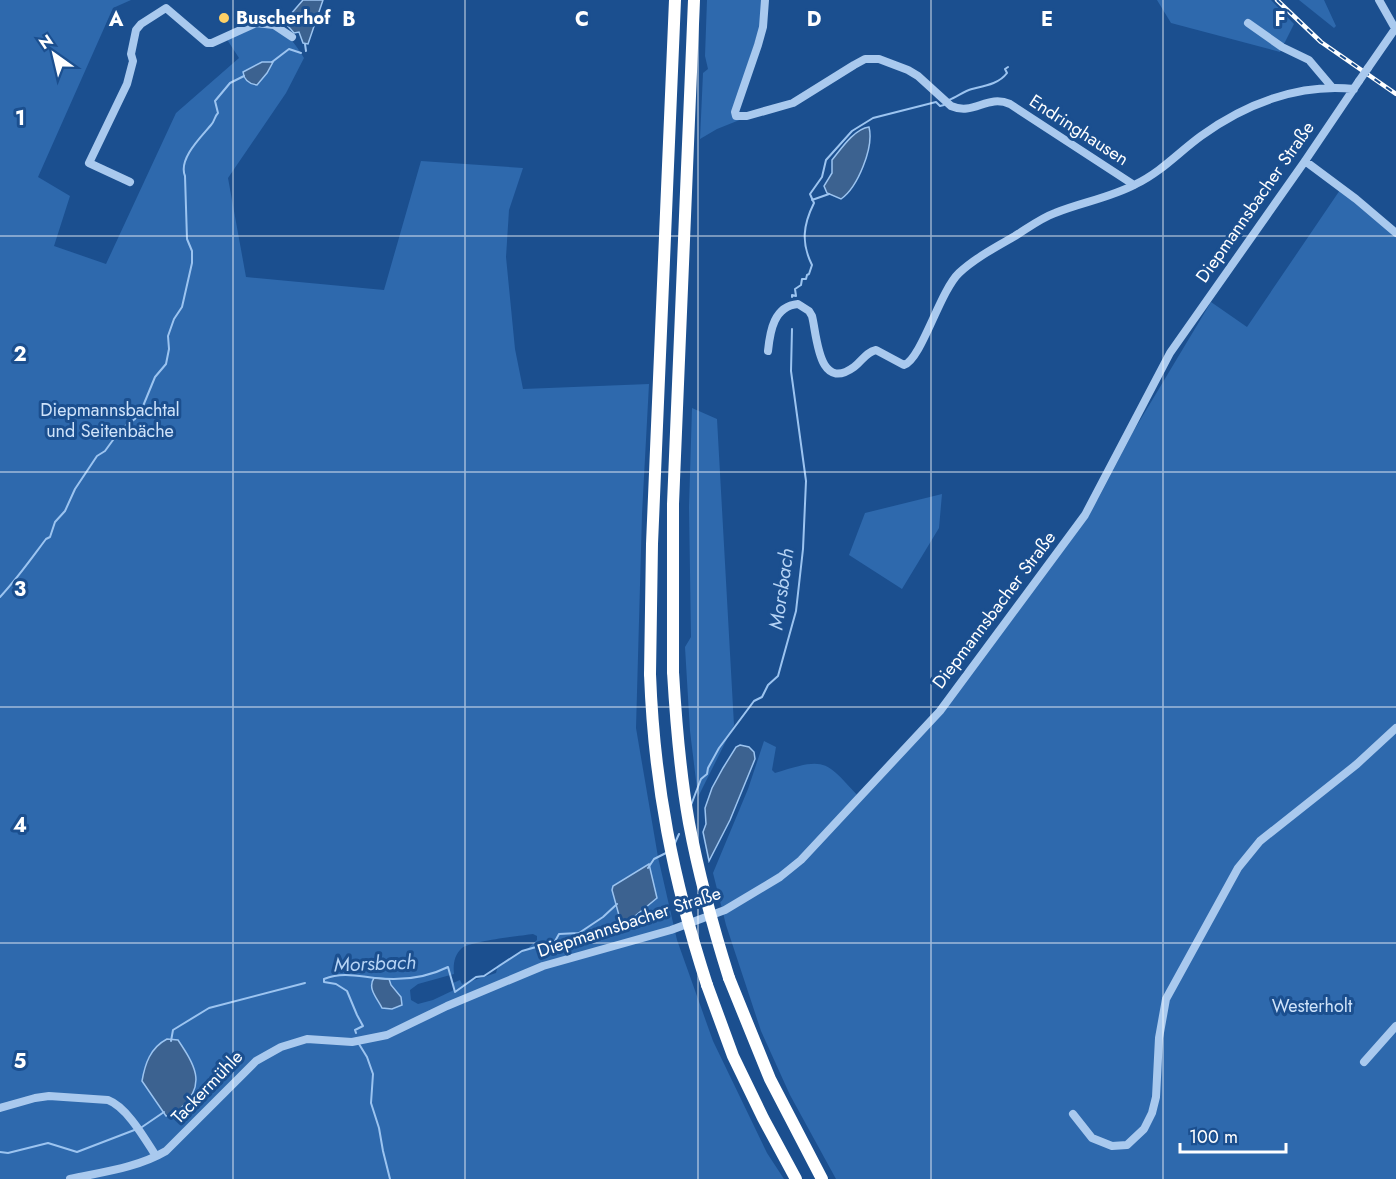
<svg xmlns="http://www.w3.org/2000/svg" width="1396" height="1179" viewBox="0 0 1396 1179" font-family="Jost,sans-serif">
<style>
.green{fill:#2e69ad;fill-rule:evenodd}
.water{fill:#3c6290;stroke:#9cc4f0;stroke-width:1.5}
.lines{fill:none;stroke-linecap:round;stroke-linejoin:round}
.stream{stroke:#9cc4f0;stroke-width:2}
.minor{stroke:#a9c9ee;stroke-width:8}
.highway{stroke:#fff;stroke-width:12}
.rail-casing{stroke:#fff;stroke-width:4.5}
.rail{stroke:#1b4f8f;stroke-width:2;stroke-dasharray:7;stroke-linecap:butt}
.minor-bridge{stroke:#a9c9ee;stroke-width:8}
.highway-bridge{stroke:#fff;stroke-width:12}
.grid{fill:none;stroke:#fff;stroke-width:1.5;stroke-opacity:0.55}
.poi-dot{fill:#ffd166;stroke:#1b4f8f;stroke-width:2}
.labels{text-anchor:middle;stroke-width:6;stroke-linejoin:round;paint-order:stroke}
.poi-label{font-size:18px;font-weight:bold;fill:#fff;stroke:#1b4f8f;text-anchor:start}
.street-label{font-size:18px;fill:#fff;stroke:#1b4f8f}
.park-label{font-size:18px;fill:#cfe3fa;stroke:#1b4f8f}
.water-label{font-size:20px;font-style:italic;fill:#b5d3f5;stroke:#1b4f8f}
.grid-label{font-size:20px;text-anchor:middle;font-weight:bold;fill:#fff;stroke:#1b4f8f;stroke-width:6;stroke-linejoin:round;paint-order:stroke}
</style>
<rect width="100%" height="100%" fill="#1b4f8f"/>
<path class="green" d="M 0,0 L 131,0 L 113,8 L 38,177 L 70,196 L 54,246 L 106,264 L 176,113 L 239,58 L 226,38 C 264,22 280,18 304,58 L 286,93 L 228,178 L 246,277 L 384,290 L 421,161 L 523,168 L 509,210 L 506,257 L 515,349 L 523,389 L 649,384 L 642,514 L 636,728 L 658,857 L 677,940 L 713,1041 L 767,1153 L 784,1179 L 0,1179 ZM 533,934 L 537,936 L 537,940 L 526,950 L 498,965 L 496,973 L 462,984 L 460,980 L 453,983 L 454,990 L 433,1000 L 418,1004 L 411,1000 L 410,990 L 418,984 L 454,974 C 453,965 454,955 462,948 C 472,941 519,936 533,934 ZM 390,981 L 391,985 L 382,1008 L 374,991 Z
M 707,0 L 764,0 L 763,17 L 732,113 L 742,119 L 717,129 L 700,139 L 703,73 L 708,69 L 705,56 Z
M 1157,0 L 1271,0 L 1294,24 L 1280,52 L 1171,23 Z
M 1299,0 L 1324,0 L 1336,26 L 1334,28 Z
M 1340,190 L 1396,236 L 1396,1179 L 836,1179 L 790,1095 L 761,1031 L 726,925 L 713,873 L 748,789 L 764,741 L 776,747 L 772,770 L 775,773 C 828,756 825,761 861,799 L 942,712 L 1098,499 L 1133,432 L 1211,302 L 1247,327 Z
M 692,408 L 717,419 L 734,725 L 698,797 L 690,731 L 685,647 L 691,637 L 689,507 Z
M 942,494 L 939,528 L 902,589 L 849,555 L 865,513 Z"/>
<path class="water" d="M 303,0 L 323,0 L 308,44 L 303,43 L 299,32 L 294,33 L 287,25 L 291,14 Z
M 262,62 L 273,62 L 267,73 L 257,85 C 249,84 244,80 243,72 Z
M 869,127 C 874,147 858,187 841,199 L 827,193 L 824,186 L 832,173 L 832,160 C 841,149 854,129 869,127 Z
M 740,745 L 749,747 L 754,752 L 755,759 L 730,820 L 709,861 L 703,832 L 706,824 L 705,808 L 712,788 L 723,768 L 736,747 Z
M 649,864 L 657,898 L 629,921 L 624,921 L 620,919 L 612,890 L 613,886 Z
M 374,978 L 389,979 L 391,985 L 401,997 L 402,1005 L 392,1009 L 382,1008 C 377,998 367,988 374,978 Z
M 167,1039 L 178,1040 C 194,1064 207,1084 182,1107 C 177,1112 174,1116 166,1116 L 142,1081 C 145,1064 150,1048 167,1039 Z"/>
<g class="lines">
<path class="stream" d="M 305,44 L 306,51
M 272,62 L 289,49 L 301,53
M 949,100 C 957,97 964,91 972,89 C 984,86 999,84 1007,73 L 1005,69 L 1008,67
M 812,200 L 829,194
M 792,297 L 792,295 L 796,296 L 795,289 L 801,285 L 802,279 L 806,279 L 807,275 L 809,274 L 812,265 C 801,243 803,225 814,203 L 810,194 L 822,177 L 826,160 L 852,131 L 873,118 L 936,102 L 940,106 L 944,105
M 0,597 C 17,579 31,559 46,539 L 50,537 L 55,522 L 65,511 L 75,489 L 97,456 L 105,451 L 121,429 L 135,419 L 141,411 L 155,377 L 166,364 L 169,349 L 168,336 L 174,319 L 182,307 L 192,263 L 192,251 L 187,239 L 185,176 C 178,159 201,137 211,125 C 215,121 214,117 218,113 L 215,101 L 230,83 L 244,76
M 691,805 L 701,779 L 707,774 L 708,768 L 719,748 L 754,701 L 762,697 L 768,685 L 778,676 L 796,611 L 803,549 L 806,481 L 791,371 L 792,329
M 674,845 L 679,834
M 648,868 L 654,859 L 666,853
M 324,982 L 324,979 C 342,972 357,976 375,978 C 401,981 424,979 448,967 L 455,992 L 476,977 L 484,976 L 502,964 L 522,951 L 536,947 L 540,942 L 554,943 L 559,934 L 579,933 L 603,917 L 617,904
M 324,982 L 336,984 L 347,991 L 357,1015 L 363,1026 L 355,1030 L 356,1033
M 171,1041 L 173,1030 L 209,1008 L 305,983
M 359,1044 L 367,1057 L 373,1074 L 371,1103 L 379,1128 L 383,1151 L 390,1179
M 142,1127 L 164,1112
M 0,1152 L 8,1153 L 48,1143 L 77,1152 L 137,1129"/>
<path class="minor" d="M 765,0 L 763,27 L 758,45 L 735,112 L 736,116 L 747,116 L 793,103 L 854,65 L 865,59 L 879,59 L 908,70 L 918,76 L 951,106 C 974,116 987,94 1010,104 L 1134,185
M 1379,0 L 1396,30
M 1248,23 L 1282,47 L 1309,60 L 1331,86
M 1368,68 L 1395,29
M 1305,161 L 1356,199 L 1396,233
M 130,182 L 89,163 L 127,84 L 133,61 L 131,54 L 136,30 L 141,24 L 166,8 L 207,43 L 212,43 L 256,23 L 274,25 L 292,37
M 768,351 C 770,331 774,306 798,304 L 809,311 L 812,316 C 817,335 818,393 854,367 C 862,361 866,352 876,350 L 904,365 C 921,360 940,291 959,273 C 975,258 996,247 1015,236 C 1028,228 1041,218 1055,213 C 1082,202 1110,198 1136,184 C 1161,172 1179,152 1201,136 C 1245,104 1299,83 1354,89
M 1364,1062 L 1396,1026
M 0,1108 L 35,1098 L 49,1096 L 108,1100 C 127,1107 145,1139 156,1156
M 1073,1114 L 1092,1138 L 1112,1146 L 1127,1145 L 1144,1129 L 1152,1113 L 1156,1097 L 1159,1038 L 1166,999 L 1238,868 L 1260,841 L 1357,764 L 1396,728
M 70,1179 C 102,1172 137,1168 166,1151 L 256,1061 L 281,1047 L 307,1039 L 352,1042 L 387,1035 L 447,1006 L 543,966 L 671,930 L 725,910 L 780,877 L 801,860 L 940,711 L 1085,515 L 1170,353 L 1305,161 L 1359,81"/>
<path class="highway" d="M 673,672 L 673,504 L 694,0
M 650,674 L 652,544 L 675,0
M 729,978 L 770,1079 L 822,1179
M 707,985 L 733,1056 L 763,1118 L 796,1179"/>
<defs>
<path id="rail" d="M 1277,0 L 1321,42 L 1396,94"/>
</defs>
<use href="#rail" class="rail-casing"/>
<use href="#rail" class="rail"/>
<path class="minor-bridge" d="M 1359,81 L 1368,68"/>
<path class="highway-bridge" d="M 673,672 C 676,723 680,773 689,823 C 699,876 713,927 729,978
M 650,674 C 654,784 673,880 707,985"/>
</g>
<path class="grid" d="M 233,0 L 233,1179M 465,0 L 465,1179M 698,0 L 698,1179M 931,0 L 931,1179M 1163,0 L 1163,1179M 0,236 L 1396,236M 0,472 L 1396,472M 0,707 L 1396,707M 0,943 L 1396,943"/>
<circle class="poi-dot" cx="224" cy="18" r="6"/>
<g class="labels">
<g class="poi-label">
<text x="236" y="24">Buscherhof</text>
</g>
<g class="street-label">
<text transform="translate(1079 130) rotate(33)" y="6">Endringhausen</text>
<text transform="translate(1255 202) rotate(-55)" y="6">Diepmannsbacher Straße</text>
<text transform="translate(994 610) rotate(-53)" y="6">Diepmannsbacher Straße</text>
<text transform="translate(629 922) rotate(-18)" y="6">Diepmannsbacher Straße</text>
<text transform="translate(207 1087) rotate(-46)" y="6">Tackermühle</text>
</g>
<g class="park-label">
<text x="110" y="416">Diepmannsbachtal<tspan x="110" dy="21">und Seitenbäche</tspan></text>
<text x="1312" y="1012">Westerholt</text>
</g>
<g class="water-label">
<text transform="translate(781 589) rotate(-82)" y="7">Morsbach</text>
<text transform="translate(375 963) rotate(-2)" y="7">Morsbach</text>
</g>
</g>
<g class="grid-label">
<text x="116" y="26">A</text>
<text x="349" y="26">B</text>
<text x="582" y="26">C</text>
<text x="814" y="26">D</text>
<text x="1047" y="26">E</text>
<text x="1280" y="26">F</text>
<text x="20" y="125">1</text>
<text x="20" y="361">2</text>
<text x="20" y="596">3</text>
<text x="20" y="832">4</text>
<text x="20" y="1068">5</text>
</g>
<g transform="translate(54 54) rotate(326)" stroke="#1b4f8f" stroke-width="4.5" paint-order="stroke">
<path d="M0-4.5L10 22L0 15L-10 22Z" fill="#ffffff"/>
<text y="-9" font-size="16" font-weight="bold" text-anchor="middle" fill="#ffffff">N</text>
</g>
<path d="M1180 1143v9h106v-9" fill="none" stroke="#ffffff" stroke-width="3"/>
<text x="1189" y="1143" font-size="18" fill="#ffffff" stroke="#1b4f8f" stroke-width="4.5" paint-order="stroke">100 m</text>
</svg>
